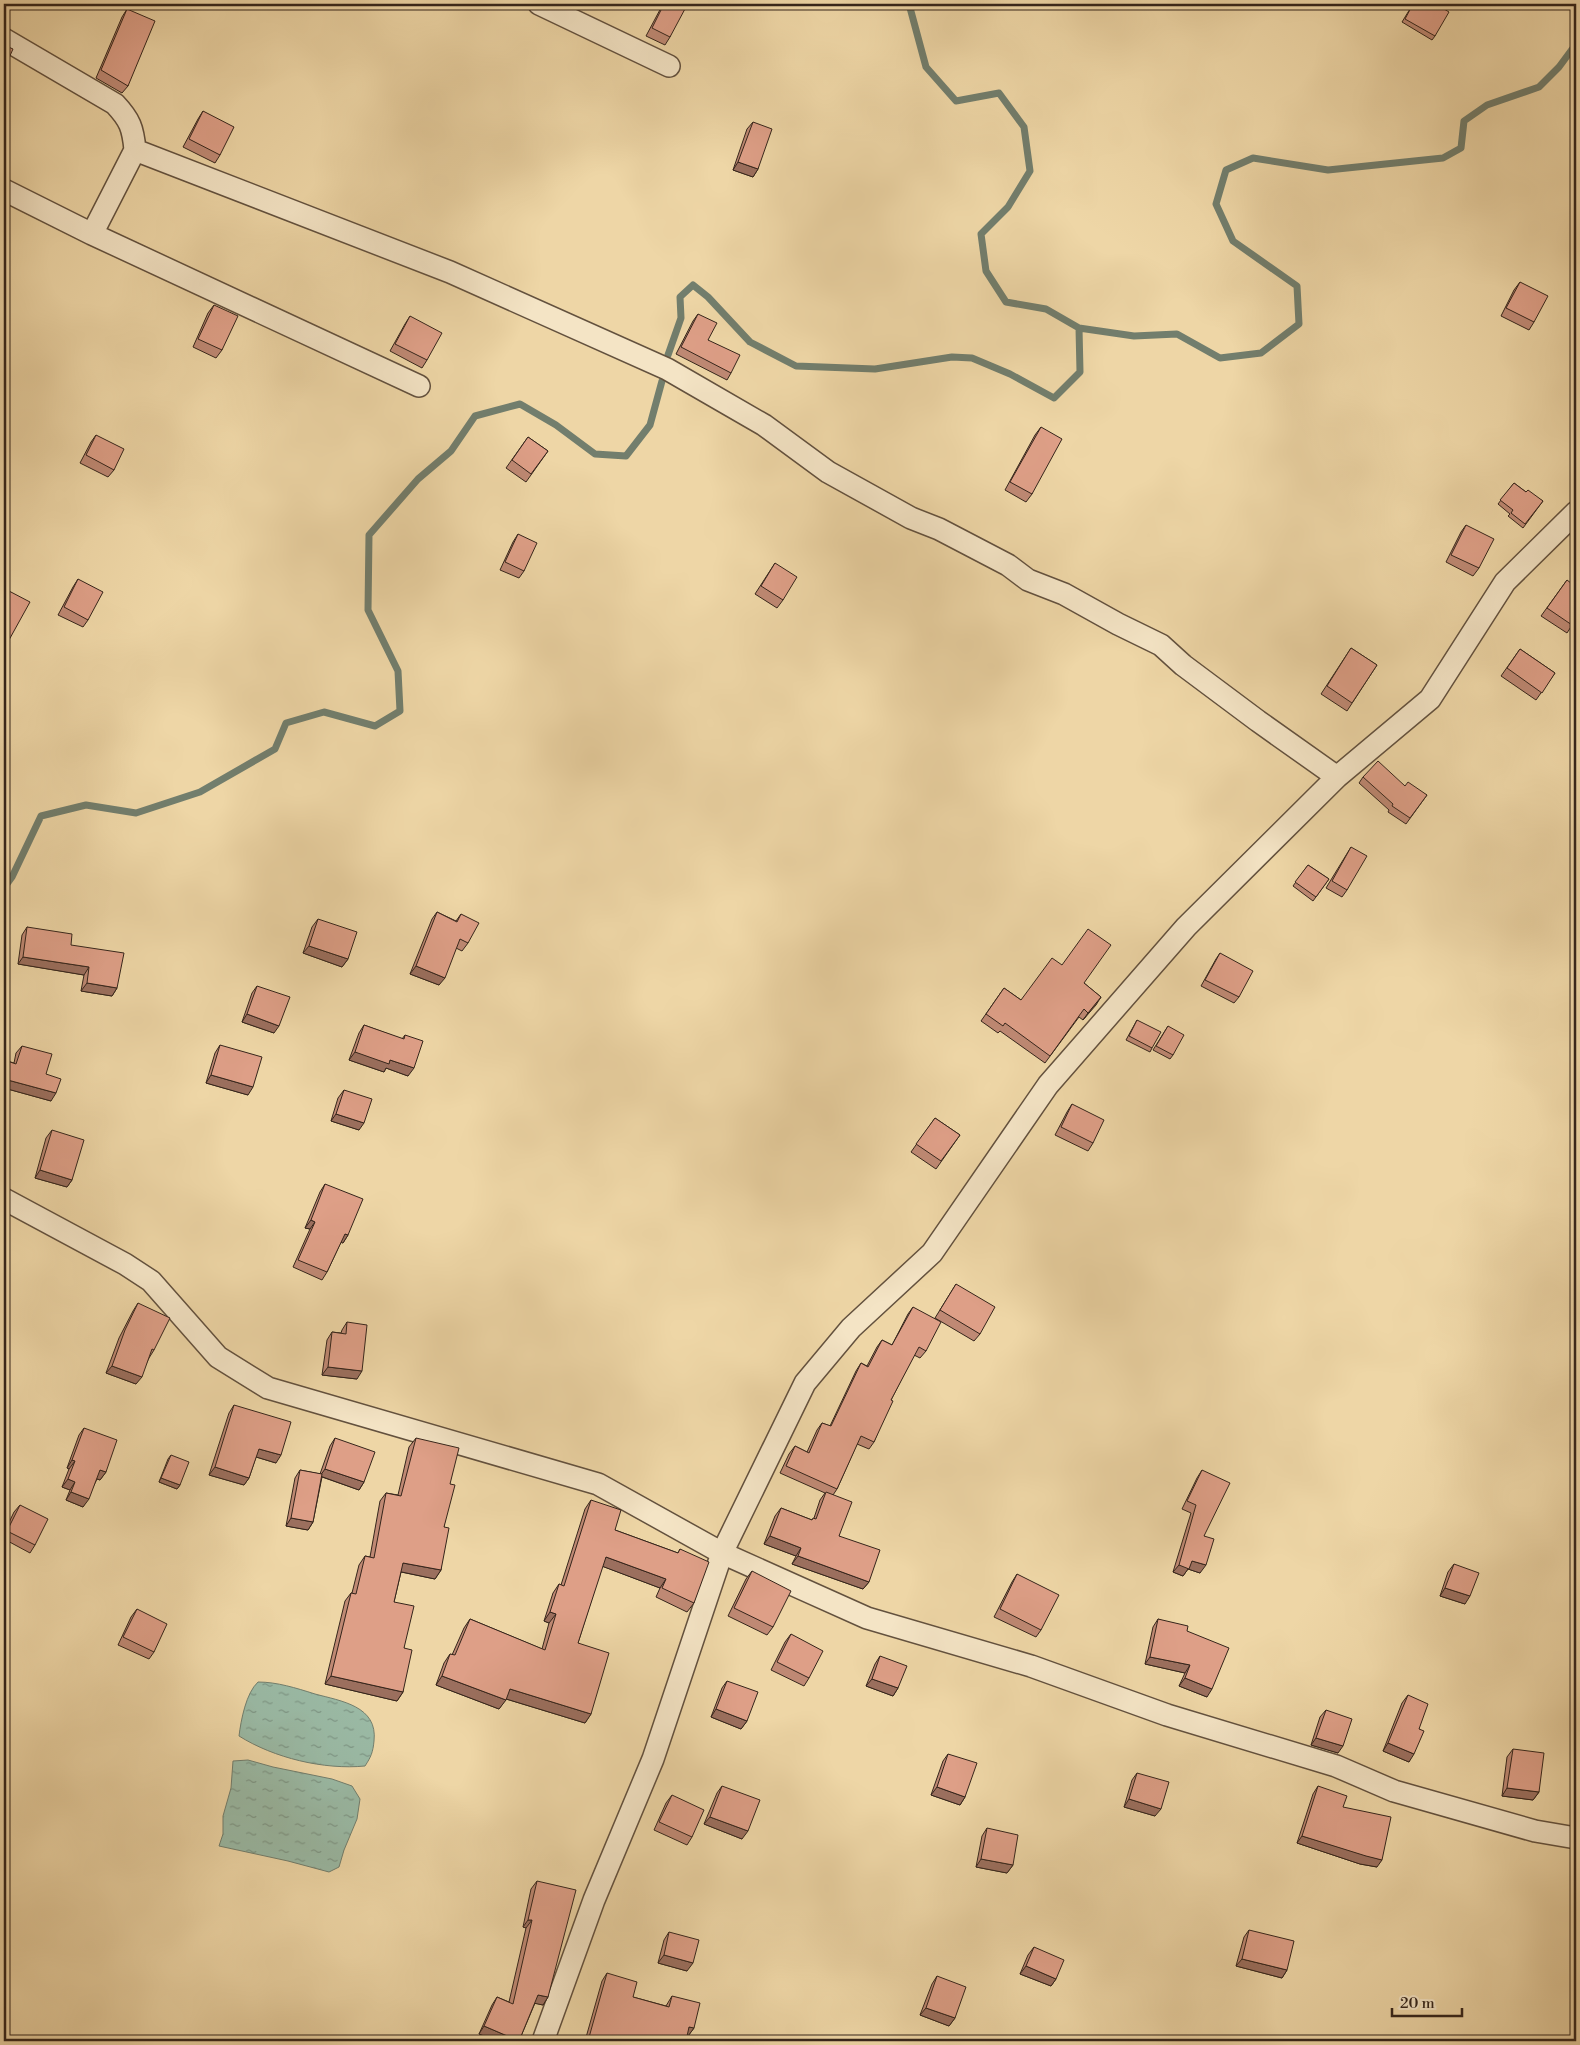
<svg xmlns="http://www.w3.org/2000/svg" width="1580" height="2045" viewBox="0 0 1580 2045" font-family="'Libre Bodoni',serif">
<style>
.water{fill:url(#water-ripples);stroke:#727e6d}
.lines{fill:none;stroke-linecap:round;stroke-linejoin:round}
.stream{stroke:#727e6d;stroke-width:7}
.minor-casing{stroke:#63513e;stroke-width:24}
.minor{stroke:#f4e4c5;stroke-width:21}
.wall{fill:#bf8974;stroke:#35251b}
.shaded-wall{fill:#9b6f5e;stroke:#35251b}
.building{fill:#de9f87;stroke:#35251b}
</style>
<defs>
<pattern id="water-ripples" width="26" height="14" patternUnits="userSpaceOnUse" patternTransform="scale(1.25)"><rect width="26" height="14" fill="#9ab9a4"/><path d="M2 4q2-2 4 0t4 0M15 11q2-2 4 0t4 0" fill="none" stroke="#7e9685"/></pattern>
</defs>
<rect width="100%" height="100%" fill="#eed6a6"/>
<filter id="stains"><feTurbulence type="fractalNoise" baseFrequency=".004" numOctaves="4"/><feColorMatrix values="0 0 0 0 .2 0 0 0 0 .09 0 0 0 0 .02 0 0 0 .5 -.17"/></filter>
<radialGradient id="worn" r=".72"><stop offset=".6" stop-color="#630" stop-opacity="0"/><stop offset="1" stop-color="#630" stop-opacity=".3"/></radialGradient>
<path class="water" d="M 258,1682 C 277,1682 296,1688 315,1694 C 341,1701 378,1706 374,1741 C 373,1752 371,1757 365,1766 C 324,1770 274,1758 239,1736 C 241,1720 246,1693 258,1682 Z
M 248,1760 L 273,1767 L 332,1779 L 352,1786 L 360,1799 L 357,1819 L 344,1850 L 339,1867 L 329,1872 L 288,1861 L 219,1846 L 223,1834 L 223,1816 L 231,1788 L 233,1761 Z"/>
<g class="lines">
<path class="stream" d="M 1079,328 L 1134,336 L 1177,334 L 1220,358 L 1261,353 L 1299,324 L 1297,286 L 1233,241 L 1216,204 L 1226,170 L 1253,158 L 1328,170 L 1443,158 L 1461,148 L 1464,121 L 1487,105 L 1539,87 L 1559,67 L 1576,44
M 668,355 L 681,318 L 680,297 L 693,285 L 708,297 L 750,342 L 796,366 L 875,369 L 952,357 L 972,358 L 1010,374 L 1054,398 L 1080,372 L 1079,328 L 1046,309 L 1006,302 L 986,271 L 981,234 L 1008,207 L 1030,171 L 1024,127 L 999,93 L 956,101 L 926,67 L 909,4
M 4,888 L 12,877 L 41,816 L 86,805 L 136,813 L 200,792 L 275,749 L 286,723 L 324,712 L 375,726 L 400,711 L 398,671 L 368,610 L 369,535 L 418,479 L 451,451 L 475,416 L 520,404 L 556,425 L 595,454 L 626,456 L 650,425 L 662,381"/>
<defs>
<path id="minor" d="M 539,4 L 669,66
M 4,39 L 115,104 C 130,120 133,128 135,150 L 92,234
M 135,150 L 450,272 L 667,369 L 764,425 L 828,472 L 911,518 L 939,529 L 1008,565 L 1028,580 L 1064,594 L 1118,624 L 1161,645 L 1183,665 L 1258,721 L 1337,777
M 4,190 L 92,234 L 419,386
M 4,1199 L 125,1264 L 151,1281 L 218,1357 L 268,1388 L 598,1484 L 722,1553 L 867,1618 L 1031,1666 L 1167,1715 L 1336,1766 L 1394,1791 L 1535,1831 L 1576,1838
M 543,2041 L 594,1900 L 653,1759 L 722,1553 L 805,1383 L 851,1328 L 932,1253 L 1048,1085 L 1186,927 L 1337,777 L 1430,699 L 1505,582 L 1576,512"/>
</defs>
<use href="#minor" class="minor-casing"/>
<use href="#minor" class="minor"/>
</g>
<path class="wall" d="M 663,4 L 679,4 L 670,37 L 665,45 L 646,36 Z
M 1413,4 L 1436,4 L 1435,36 L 1432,40 L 1402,22 Z
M 127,9 L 128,86 L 122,93 L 96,78 L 122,17 Z
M 203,111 L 220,155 L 215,163 L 183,147 L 198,119 Z
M 753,122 L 758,169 L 753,177 L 733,170 L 747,129 Z
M 1520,282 L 1534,322 L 1529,330 L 1501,316 L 1514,290 Z
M 214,305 L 222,350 L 216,358 L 193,347 L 208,313 Z
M 698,314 L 708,340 L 731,373 L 727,380 L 676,354 L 693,321 Z
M 410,316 L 427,360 L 422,368 L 390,351 L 405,324 Z
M 1041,427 L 1032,494 L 1026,502 L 1005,490 L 1035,435 Z
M 96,435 L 114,470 L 108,477 L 80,463 L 91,442 Z
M 528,437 L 548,451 L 526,482 L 506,468 Z
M 1514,483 L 1526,492 L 1543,501 L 1523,528 L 1508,516 L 1510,514 L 1498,504 Z
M 1466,525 L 1479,568 L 1473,576 L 1446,562 L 1461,532 Z
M 518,534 L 524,571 L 519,578 L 500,570 L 513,542 Z
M 775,563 L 783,600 L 777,608 L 755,594 Z
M 78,579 L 88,620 L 83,627 L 58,615 L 73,587 Z
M 1567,580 L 1576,619 L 1567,633 L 1541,616 Z
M 1351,648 L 1377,665 L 1347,711 L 1321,694 Z
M 1520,649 L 1555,673 L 1536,700 L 1501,676 Z
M 1363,777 L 1405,786 L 1427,795 L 1406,824 L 1388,812 L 1389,810 L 1359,783 Z
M 1351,847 L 1347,890 L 1342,897 L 1326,888 Z
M 1308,865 L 1329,879 L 1313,901 L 1293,886 Z
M 437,912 L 456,921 L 461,914 L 468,943 L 462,951 L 456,948 L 439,985 L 410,974 L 432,919 Z
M 318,919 L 348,959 L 342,967 L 303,953 L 312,927 Z
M 27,927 L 71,945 L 117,988 L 112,996 L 81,991 L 84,975 L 18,964 L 22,935 Z
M 1220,953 L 1239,997 L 1234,1003 L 1201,986 L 1216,959 Z
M 1084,983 L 1101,997 L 1083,1020 L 1079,1017 L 1045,1063 L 1000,1031 L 998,1033 L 981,1021 L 1004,988 L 1021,1000 Z
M 257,986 L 274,1033 L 242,1022 L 252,993 Z
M 1137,1020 L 1152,1048 L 1150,1052 L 1126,1040 Z
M 364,1025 L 402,1039 L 405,1035 L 408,1076 L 386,1068 L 384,1072 L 349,1060 L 359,1033 Z
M 1168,1026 L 1173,1055 L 1170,1059 L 1153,1050 Z
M 220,1045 L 248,1095 L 206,1083 L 215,1053 Z
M 22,1046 L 46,1074 L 51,1101 L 4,1088 L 4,1060 L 14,1063 L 16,1053 Z
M 344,1090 L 359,1130 L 331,1121 L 338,1098 Z
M 1072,1104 L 1093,1143 L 1088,1151 L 1055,1135 L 1067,1112 Z
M 935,1118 L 960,1135 L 936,1169 L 911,1152 Z
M 52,1130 L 72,1180 L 67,1187 L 35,1178 L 46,1138 Z
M 325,1184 L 348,1235 L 343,1243 L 341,1242 L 327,1272 L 322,1280 L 293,1267 L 310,1229 L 305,1228 L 320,1192 Z
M 956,1284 L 980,1334 L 974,1341 L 935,1318 Z
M 138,1303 L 154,1350 L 149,1358 L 136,1384 L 106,1373 L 119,1338 L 133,1311 Z
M 913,1307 L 926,1351 L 920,1358 L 914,1355 L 891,1400 L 874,1442 L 869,1449 L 857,1444 L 837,1489 L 833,1495 L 839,1536 L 869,1582 L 863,1589 L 792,1564 L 796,1556 L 764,1544 L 775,1516 L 781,1508 L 812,1520 L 814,1518 L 820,1500 L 825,1493 L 780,1473 L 789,1454 L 795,1446 L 807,1452 L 817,1430 L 822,1423 L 830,1426 L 856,1371 L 861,1363 L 867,1366 L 877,1347 L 882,1340 L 892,1345 L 908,1314 Z
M 347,1322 L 357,1379 L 322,1375 L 327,1340 L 332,1332 L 341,1333 L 342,1330 Z
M 234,1405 L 276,1463 L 256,1457 L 249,1478 L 244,1485 L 209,1475 L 229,1413 Z
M 84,1428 L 106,1472 L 100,1480 L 97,1479 L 83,1507 L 66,1500 L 70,1490 L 62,1487 L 69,1469 L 67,1468 L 79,1435 Z
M 335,1438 L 364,1482 L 359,1490 L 322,1477 L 313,1522 L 308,1530 L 286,1526 L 295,1478 L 300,1470 L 320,1474 L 330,1446 Z
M 416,1438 L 450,1484 L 444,1527 L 441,1570 L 435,1579 L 401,1572 L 394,1602 L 404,1648 L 403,1692 L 397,1701 L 325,1684 L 345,1601 L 351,1593 L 352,1593 L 359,1565 L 365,1556 L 370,1557 L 380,1501 L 386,1493 L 398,1495 L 409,1447 Z
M 171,1455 L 180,1485 L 177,1489 L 159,1482 L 168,1459 Z
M 1202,1470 L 1204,1536 L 1200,1573 L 1188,1569 L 1183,1576 L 1173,1572 L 1191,1513 L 1182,1509 L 1197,1478 Z
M 591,1500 L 615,1530 L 678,1553 L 680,1549 L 694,1603 L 687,1612 L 656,1597 L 660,1588 L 602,1566 L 578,1643 L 591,1714 L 585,1723 L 506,1699 L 499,1709 L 436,1685 L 444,1663 L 450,1654 L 452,1655 L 464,1628 L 470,1619 L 542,1649 L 549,1623 L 544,1621 L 553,1593 L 559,1584 L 561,1585 L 585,1509 Z
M 20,1505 L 35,1545 L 30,1553 L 4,1539 L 4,1533 L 14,1512 Z
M 1454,1564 L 1465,1604 L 1440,1596 L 1448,1572 Z
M 752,1571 L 773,1627 L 767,1635 L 728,1616 L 746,1579 Z
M 1017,1574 L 1041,1630 L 1036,1637 L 994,1617 L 1012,1582 Z
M 137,1609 L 154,1652 L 149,1659 L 118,1645 L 131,1617 Z
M 1158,1619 L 1187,1631 L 1207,1697 L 1179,1686 L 1185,1673 L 1145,1664 L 1153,1627 Z
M 791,1634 L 809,1678 L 804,1686 L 771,1670 L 785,1642 Z
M 880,1656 L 898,1688 L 893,1696 L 866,1686 L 875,1664 Z
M 727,1681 L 747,1721 L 741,1729 L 711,1717 L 722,1688 Z
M 1408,1695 L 1419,1729 L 1409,1762 L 1383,1751 L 1402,1703 Z
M 1326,1710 L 1338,1753 L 1311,1745 L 1320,1717 Z
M 1513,1749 L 1539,1792 L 1533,1800 L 1502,1796 L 1507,1757 Z
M 948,1754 L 965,1797 L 960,1805 L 931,1795 L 943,1761 Z
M 1137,1773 L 1155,1816 L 1124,1807 L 1132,1780 Z
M 722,1786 L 742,1839 L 704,1824 L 717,1793 Z
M 1318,1786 L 1343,1807 L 1377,1867 L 1360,1864 L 1297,1843 L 1313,1794 Z
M 672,1795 L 692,1837 L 687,1845 L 654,1830 L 666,1803 Z
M 987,1828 L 1013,1865 L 1007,1873 L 976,1867 L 982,1836 Z
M 537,1881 L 548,1997 L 543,2005 L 535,2003 L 519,2041 L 497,2041 L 479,2034 L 492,2005 L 497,1997 L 509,2002 L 526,1928 L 523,1927 L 531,1889 Z
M 1249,1930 L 1287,1970 L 1282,1978 L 1236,1966 L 1244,1937 Z
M 669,1932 L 687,1971 L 658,1963 L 664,1940 Z
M 1034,1947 L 1056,1979 L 1051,1986 L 1020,1974 L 1028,1955 Z
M 607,1973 L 633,1997 L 666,2006 L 672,1996 L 694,2028 L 688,2036 L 687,2036 L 686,2041 L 585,2041 L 602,1981 Z
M 937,1976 L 955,2018 L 949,2026 L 920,2015 L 932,1984 Z"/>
<path class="shaded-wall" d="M 738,162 L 758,169 L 753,177 L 733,170 Z
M 309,946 L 348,959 L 342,967 L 303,953 Z
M 23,957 L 89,967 L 84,975 L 18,964 Z
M 416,966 L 445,978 L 439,985 L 410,974 Z
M 87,983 L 117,988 L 112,996 L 81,991 Z
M 1101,997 L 1096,1005 L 1083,1020 L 1088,1013 Z
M 247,1014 L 279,1026 L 274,1033 L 242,1022 Z
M 355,1052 L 390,1060 L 414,1068 L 408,1076 L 386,1068 L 384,1072 L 349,1060 Z
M 211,1075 L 253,1087 L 248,1095 L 206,1083 Z
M 4,1079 L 56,1093 L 51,1101 L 4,1088 Z
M 336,1114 L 364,1123 L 359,1130 L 331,1121 Z
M 40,1170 L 72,1180 L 67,1187 L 35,1178 Z
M 311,1220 L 315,1222 L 310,1229 L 305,1228 Z
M 345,1234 L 348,1235 L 343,1243 L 339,1242 Z
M 112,1366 L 142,1377 L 136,1384 L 106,1373 Z
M 328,1367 L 362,1371 L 357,1379 L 322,1375 Z
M 259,1449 L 281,1455 L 276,1463 L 253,1456 Z
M 72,1460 L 75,1461 L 69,1469 L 67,1468 Z
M 215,1467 L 249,1478 L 244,1485 L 209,1475 Z
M 325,1469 L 364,1482 L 359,1490 L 320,1476 Z
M 100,1470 L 106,1472 L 100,1480 L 95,1478 Z
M 161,1478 L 180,1485 L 177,1489 L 159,1482 Z
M 68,1479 L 75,1482 L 70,1490 L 62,1487 Z
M 71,1492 L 89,1499 L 83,1507 L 66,1500 Z
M 291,1518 L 313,1522 L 308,1530 L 286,1526 Z
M 770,1536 L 801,1548 L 796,1556 L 764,1544 Z
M 798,1556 L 869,1582 L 863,1589 L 792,1564 Z
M 606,1557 L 666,1579 L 660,1588 L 599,1565 Z
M 1192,1561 L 1206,1565 L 1200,1573 L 1188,1569 L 1183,1576 L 1173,1572 L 1179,1565 Z
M 403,1563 L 441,1570 L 435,1579 L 397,1571 Z
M 1445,1588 L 1470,1596 L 1465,1604 L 1440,1596 Z
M 550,1612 L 556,1614 L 549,1623 L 544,1621 Z
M 1150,1657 L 1190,1665 L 1185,1673 L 1145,1664 Z
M 331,1676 L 403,1692 L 397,1701 L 325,1684 Z
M 442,1676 L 506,1700 L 499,1709 L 436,1685 Z
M 1185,1678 L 1212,1689 L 1207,1697 L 1179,1686 Z
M 872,1679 L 898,1688 L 893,1696 L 866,1686 Z
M 510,1689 L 591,1714 L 585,1723 L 503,1698 Z
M 716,1709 L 747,1721 L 741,1729 L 711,1717 Z
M 1316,1738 L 1343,1746 L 1338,1753 L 1311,1745 Z
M 1388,1743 L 1414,1754 L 1409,1762 L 1383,1751 Z
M 937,1787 L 965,1797 L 960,1805 L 931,1795 Z
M 1507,1788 L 1539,1792 L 1533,1800 L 1502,1796 Z
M 1129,1799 L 1161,1809 L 1155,1816 L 1124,1807 Z
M 710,1817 L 748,1831 L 742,1839 L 704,1824 Z
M 1302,1836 L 1382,1860 L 1377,1867 L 1360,1864 L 1297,1843 Z
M 981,1859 L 1013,1865 L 1007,1873 L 976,1867 Z
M 528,1920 L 532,1920 L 526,1928 L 523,1927 Z
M 664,1955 L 693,1963 L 687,1971 L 658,1963 Z
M 1242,1959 L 1287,1970 L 1282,1978 L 1236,1966 Z
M 1026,1966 L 1056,1979 L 1051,1986 L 1020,1974 Z
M 538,1995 L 548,1997 L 543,2005 L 533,2003 Z
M 926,2008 L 955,2018 L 949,2026 L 920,2015 Z
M 484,2026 L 519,2041 L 497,2041 L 479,2034 Z
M 689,2027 L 694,2028 L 688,2036 L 684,2035 Z"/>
<path class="building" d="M 664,4 L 679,4 L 686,7 L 670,37 L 652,28 Z
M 1413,4 L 1436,4 L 1449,12 L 1435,36 L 1405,19 Z
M 127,9 L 155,21 L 128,86 L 101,70 Z
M 4,45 L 13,49 L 4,69 Z
M 203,111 L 234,127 L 220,155 L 189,139 Z
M 753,122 L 772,129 L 758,169 L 738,162 Z
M 1520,282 L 1548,296 L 1534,322 L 1506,308 Z
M 214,305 L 238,316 L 222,350 L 198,339 Z
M 698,314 L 717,323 L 708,340 L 740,355 L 731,373 L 681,347 Z
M 410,316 L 442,333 L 427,360 L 395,344 Z
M 1041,427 L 1062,439 L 1032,494 L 1010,482 Z
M 96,435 L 124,449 L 114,470 L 86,455 Z
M 528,437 L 548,451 L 531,474 L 512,460 Z
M 1514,483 L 1526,492 L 1528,490 L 1543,501 L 1525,524 L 1511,513 L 1513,510 L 1500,500 Z
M 1466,525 L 1494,539 L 1479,568 L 1451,555 Z
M 518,534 L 537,543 L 524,571 L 505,562 Z
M 775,563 L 797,577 L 783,600 L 761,586 Z
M 78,579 L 103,592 L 88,620 L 64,607 Z
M 1567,580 L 1576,587 L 1576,619 L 1572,625 L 1547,608 Z
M 9,591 L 30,602 L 4,649 L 4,600 Z
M 1351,648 L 1377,665 L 1352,703 L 1327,686 Z
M 1520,649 L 1555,673 L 1542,693 L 1507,668 Z
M 1378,761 L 1405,786 L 1408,782 L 1427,795 L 1410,818 L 1392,806 L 1393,804 L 1363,777 Z
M 1351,847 L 1367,856 L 1347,890 L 1332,881 Z
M 1308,865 L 1329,879 L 1316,897 L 1295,882 Z
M 437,912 L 457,922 L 461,914 L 479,923 L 468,943 L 460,939 L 445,978 L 416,966 Z
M 318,919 L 357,932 L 348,959 L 309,946 Z
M 27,927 L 72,934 L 71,945 L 124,953 L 117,988 L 87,983 L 89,967 L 23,957 Z
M 1088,929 L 1111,945 L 1084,983 L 1101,997 L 1088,1013 L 1084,1009 L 1050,1056 L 1005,1023 L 1003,1026 L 986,1014 L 1004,988 L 1021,1000 L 1052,958 L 1062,965 Z
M 1220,953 L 1253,971 L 1239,997 L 1205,980 Z
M 257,986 L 290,997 L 279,1026 L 247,1014 Z
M 1137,1020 L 1161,1032 L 1152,1048 L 1129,1036 Z
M 364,1025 L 404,1039 L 405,1035 L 423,1041 L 414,1068 L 390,1060 L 389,1064 L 355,1052 Z
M 1168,1026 L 1184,1035 L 1173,1055 L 1156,1046 Z
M 220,1045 L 262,1057 L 253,1087 L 211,1075 Z
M 22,1046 L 52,1054 L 46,1074 L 61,1079 L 56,1093 L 4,1079 L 4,1060 L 16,1064 Z
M 344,1090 L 372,1099 L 364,1123 L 336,1114 Z
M 1072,1104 L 1104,1120 L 1093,1143 L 1061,1127 Z
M 935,1118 L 960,1135 L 941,1161 L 916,1144 Z
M 52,1130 L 84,1140 L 72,1180 L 40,1170 Z
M 325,1184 L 363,1199 L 348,1235 L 345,1234 L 327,1272 L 298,1260 L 315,1222 L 311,1220 Z
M 956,1284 L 995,1307 L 980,1334 L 940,1310 Z
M 138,1303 L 170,1318 L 154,1350 L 152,1349 L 142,1377 L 112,1366 L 125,1330 Z
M 913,1307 L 941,1322 L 926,1351 L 919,1347 L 891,1400 L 893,1401 L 874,1442 L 861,1436 L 837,1489 L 786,1466 L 795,1446 L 809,1453 L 822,1423 L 831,1426 L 861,1363 L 868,1367 L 882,1340 L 892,1345 Z
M 347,1322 L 367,1325 L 362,1371 L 328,1367 L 332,1332 L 346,1334 Z
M 234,1405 L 291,1422 L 281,1455 L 259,1449 L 249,1478 L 215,1467 Z
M 84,1428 L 117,1440 L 106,1472 L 100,1470 L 89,1499 L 71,1492 L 75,1482 L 68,1479 L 75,1461 L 72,1460 Z
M 335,1438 L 375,1452 L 364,1482 L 325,1469 Z
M 416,1438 L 459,1448 L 450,1484 L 455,1485 L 444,1527 L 449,1528 L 441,1570 L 403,1563 L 394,1602 L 414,1606 L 404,1648 L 412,1650 L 403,1692 L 331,1676 L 351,1593 L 356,1594 L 365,1556 L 374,1558 L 386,1493 L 401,1496 Z
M 171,1455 L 189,1462 L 180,1485 L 161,1478 Z
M 300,1470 L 322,1474 L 313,1522 L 291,1518 Z
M 1202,1470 L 1230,1483 L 1204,1536 L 1214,1539 L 1206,1565 L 1192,1561 L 1189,1569 L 1179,1565 L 1196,1505 L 1187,1501 Z
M 826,1492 L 852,1502 L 839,1536 L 880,1550 L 869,1582 L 798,1556 L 801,1548 L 770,1536 L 781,1508 L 812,1520 L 813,1518 L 816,1519 Z
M 591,1500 L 621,1510 L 615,1530 L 678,1553 L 680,1549 L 709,1562 L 694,1603 L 662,1588 L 666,1579 L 606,1557 L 578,1643 L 609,1653 L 591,1714 L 510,1689 L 506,1700 L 442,1676 L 450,1654 L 455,1655 L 470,1619 L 545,1650 L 556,1614 L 550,1612 L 559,1584 L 564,1586 Z
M 20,1505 L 48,1519 L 35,1545 L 7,1531 Z
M 1454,1564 L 1479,1573 L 1470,1596 L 1445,1588 Z
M 752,1571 L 791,1591 L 773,1627 L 734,1608 Z
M 1017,1574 L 1059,1595 L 1041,1630 L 1000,1609 Z
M 137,1609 L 167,1624 L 154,1652 L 123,1637 Z
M 1158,1619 L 1188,1626 L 1187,1631 L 1229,1648 L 1212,1689 L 1185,1678 L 1190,1665 L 1150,1657 Z
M 791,1634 L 823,1651 L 809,1678 L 777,1662 Z
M 880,1656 L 907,1666 L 898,1688 L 872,1679 Z
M 727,1681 L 758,1692 L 747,1721 L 716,1709 Z
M 1408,1695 L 1428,1704 L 1419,1729 L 1424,1731 L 1414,1754 L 1388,1743 Z
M 1326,1710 L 1352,1719 L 1343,1746 L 1316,1738 Z
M 1513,1749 L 1544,1753 L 1539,1792 L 1507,1788 Z
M 948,1754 L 977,1763 L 965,1797 L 937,1787 Z
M 1137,1773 L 1169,1782 L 1161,1809 L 1129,1799 Z
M 722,1786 L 760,1800 L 748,1831 L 710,1817 Z
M 1318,1786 L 1347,1796 L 1343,1807 L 1391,1817 L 1382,1860 L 1366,1856 L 1302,1836 Z
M 672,1795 L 704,1810 L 692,1837 L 659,1822 Z
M 987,1828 L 1018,1835 L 1013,1865 L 981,1859 Z
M 537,1881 L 576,1890 L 548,1997 L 538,1995 L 519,2041 L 484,2026 L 497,1997 L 513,2004 L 532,1920 L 528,1920 Z
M 1249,1930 L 1294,1941 L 1287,1970 L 1242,1959 Z
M 669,1932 L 699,1940 L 693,1963 L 664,1955 Z
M 1034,1947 L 1064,1960 L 1056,1979 L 1026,1966 Z
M 607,1973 L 637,1982 L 633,1997 L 669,2007 L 672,1996 L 700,2003 L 694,2028 L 689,2027 L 686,2041 L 588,2041 Z
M 937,1976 L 966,1987 L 955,2018 L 926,2008 Z"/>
<rect width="1580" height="2045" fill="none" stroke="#eed6a6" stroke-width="20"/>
<rect x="5" y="5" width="1570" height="2035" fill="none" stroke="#35251b" stroke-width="2.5"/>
<rect x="10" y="10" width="1560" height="2025" fill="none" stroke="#35251b"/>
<path d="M1392 2008v8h70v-8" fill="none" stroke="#35251b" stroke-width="2.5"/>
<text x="1400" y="2008" font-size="15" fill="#35251b" stroke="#f4e4c5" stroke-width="4" paint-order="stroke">20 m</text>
<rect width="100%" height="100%" filter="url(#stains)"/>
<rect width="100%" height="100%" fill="url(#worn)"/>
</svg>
